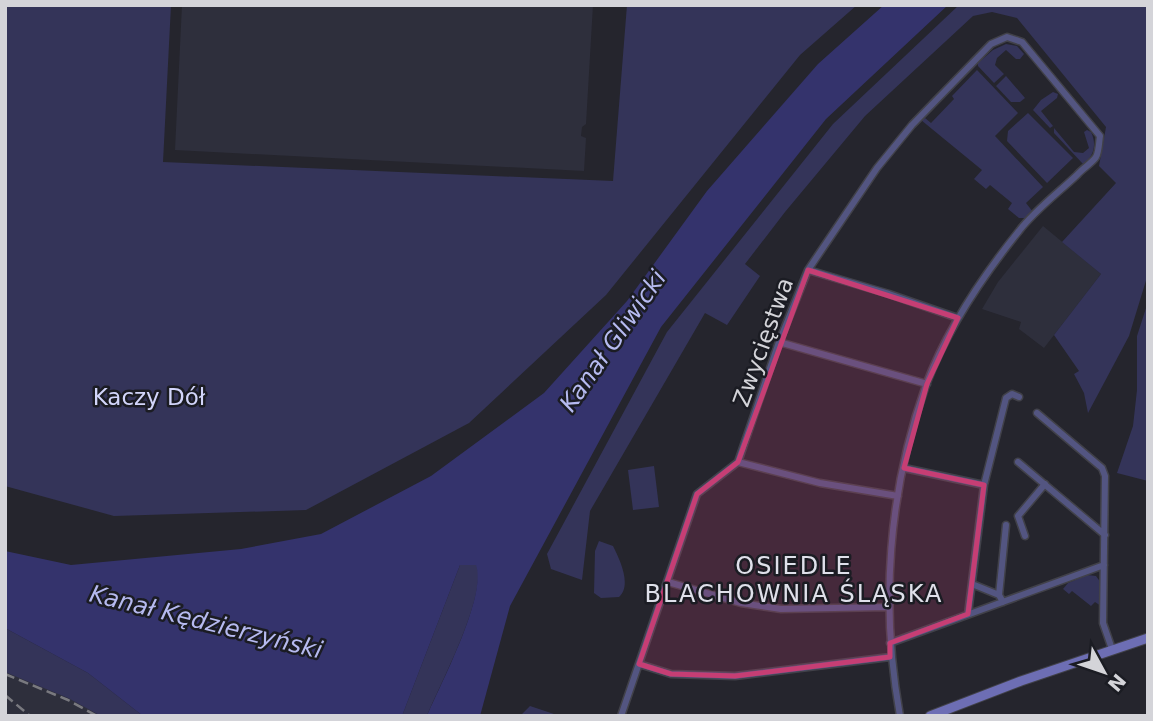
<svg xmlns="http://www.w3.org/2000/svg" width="1153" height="721" viewBox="0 0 1153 721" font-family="'DejaVu Sans',sans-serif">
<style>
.built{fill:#2e2f3c}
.green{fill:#343459}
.water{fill:#34336c}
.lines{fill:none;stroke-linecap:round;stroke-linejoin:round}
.street-casing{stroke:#414149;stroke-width:9}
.secondary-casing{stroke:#414149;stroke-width:11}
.street{stroke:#535581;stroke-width:6}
.secondary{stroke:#6d6eb4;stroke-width:9}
.rail{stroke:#79797f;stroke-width:2.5;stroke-dasharray:10 5;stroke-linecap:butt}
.marked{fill:#c63e74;fill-opacity:0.2;stroke:#c63e74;stroke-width:5;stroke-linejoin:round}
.labels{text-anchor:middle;stroke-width:5;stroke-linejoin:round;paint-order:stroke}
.street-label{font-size:23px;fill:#d4d4d9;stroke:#1b1c23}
.park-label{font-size:23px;fill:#d2d5fa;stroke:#1b1c23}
.water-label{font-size:24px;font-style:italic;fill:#b6baf0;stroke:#1b1c23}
.neighbourhood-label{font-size:24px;letter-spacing:2px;fill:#dfe0ea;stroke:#1b1c23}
</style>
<rect width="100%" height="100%" fill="#25252d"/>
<path class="built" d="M 182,5 L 593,5 L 586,124 L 582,127 L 581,136 L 586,138 L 584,171 L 175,150 Z
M 1043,226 L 1101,274 L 1044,348 L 1019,329 L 1021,322 L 982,309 L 998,282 Z
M 5,669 L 13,672 L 106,716 L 5,716 Z"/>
<path class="green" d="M 5,5 L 171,5 L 163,162 L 613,181 L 627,5 L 857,5 L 800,55 L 606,295 L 469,423 L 306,510 L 114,516 L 5,486 Z
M 959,5 L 1148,5 L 1148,274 L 1129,336 L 1088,413 L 1084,393 L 1074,374 L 1079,371 L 1054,335 L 1101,274 L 1062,242 L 1116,183 L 1099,166 L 1106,127 L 1017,18 L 992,12 L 973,16 L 865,116 L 785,212 L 745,264 L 760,276 L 727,325 L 705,313 L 590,511 L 582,580 L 551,569 L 547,554 L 667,332 L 833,124 Z
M 1006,44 L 1017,46 L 1024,54 L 1020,59 L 1016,59 L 1006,50 L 997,58 L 995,65 L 1004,74 L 994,83 L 978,66 L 978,63 L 993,50 Z
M 977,70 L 1018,113 L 995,136 L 1043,187 L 1026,203 L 1033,212 L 1026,218 L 1019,218 L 1008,209 L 1012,203 L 990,185 L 986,189 L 974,179 L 982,170 L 921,120 L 925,118 L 931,123 L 954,99 L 952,96 Z
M 1006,76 L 1025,98 L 1020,102 L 1011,102 L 996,86 Z
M 1053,92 L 1058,94 L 1057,98 L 1041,111 L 1053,126 L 1050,128 L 1033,110 L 1041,100 Z
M 1028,113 L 1073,158 L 1047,183 L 1007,141 L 1008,131 Z
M 1054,128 L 1074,152 L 1083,153 L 1089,148 L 1084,132 L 1087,130 L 1091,132 C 1097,144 1094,157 1083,164 L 1054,133 Z
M 1148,302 L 1148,481 L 1117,473 L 1133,426 L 1137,390 L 1137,336 Z
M 654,466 L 659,507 L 633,510 L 628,470 Z
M 599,541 L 613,546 C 620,560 632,585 619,597 L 601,598 L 594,593 L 595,551 Z
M 460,565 L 477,565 C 486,598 441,682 427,716 L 402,716 Z
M 1087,575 L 1096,576 L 1101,583 L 1101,606 L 1095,602 L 1091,606 L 1072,591 L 1069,594 L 1063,589 L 1068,583 Z
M 5,628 L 88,673 L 143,716 L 101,716 L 68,698 L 5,672 Z
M 530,706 L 560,716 L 520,716 Z"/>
<path class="water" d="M 884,5 L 948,5 L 826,119 L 661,327 L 510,606 L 480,716 L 427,716 C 441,683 487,596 476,565 L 460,565 L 402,716 L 143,716 L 88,673 L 5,628 L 5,551 L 71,565 L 241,549 L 321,534 L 431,476 L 544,393 L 627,301 L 707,191 L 818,64 Z"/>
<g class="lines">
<defs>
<path id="street" d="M 808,270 L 889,294 L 958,318
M 779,342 L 927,384
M 1037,413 L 1102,468 L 1105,476 L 1103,623 L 1112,649
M 738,462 L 820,483 L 898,496
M 1018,462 L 1105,535
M 904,468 L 984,485
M 1025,536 L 1018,516 L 1045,484
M 668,582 L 741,603 L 781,609 L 888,607
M 972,584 L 999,595
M 1003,602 L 999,595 L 1006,525
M 968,614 L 984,485 L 1006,398 L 1012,394 L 1019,397
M 890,643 L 1104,565
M 639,664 L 671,674 L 735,676 L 890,657
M 621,716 L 697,494 L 738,462 L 779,342 L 808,270 L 877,168 L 912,125 L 991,44 L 1007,37 L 1022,42 L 1100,136 C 1099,142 1099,152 1096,157 C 1092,163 1082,169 1077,175 C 1058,193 1035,210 1019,231 C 982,277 947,329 926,385 C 888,492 880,605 900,716"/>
<path id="secondary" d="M 930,716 L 1021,681 L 1148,638"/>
</defs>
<use href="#street" class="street-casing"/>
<use href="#secondary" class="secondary-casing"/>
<use href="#street" class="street"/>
<use href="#secondary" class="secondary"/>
<path class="rail" d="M 5,674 L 68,700 L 97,716
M 5,695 L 30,716"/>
</g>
<path class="marked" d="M 808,270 L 958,318 L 927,384 L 904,468 L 984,485 L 968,614 L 890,643 L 890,657 L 735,676 L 671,674 L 639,664 L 697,494 L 738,462 Z"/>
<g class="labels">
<g class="street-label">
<text transform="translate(763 342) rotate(-70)" y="8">Zwycięstwa</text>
</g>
<g class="park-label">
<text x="149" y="405">Kaczy Dół</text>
</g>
<g class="water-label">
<text transform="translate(613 341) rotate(-55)" y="8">Kanał Gliwicki</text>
<text transform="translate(206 622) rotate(14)" y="8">Kanał Kędzierzyński</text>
</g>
<g class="neighbourhood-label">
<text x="794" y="574">OSIEDLE<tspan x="794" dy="28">BLACHOWNIA ŚLĄSKA</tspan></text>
</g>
</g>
<rect width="1153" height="721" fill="none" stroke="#d4d4d9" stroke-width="14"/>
<g transform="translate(1104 672) rotate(130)" stroke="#1b1c23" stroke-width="5" paint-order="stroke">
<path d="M0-5L12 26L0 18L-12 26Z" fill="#d4d4d9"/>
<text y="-10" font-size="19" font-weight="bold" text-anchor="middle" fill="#d4d4d9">N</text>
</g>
</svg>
